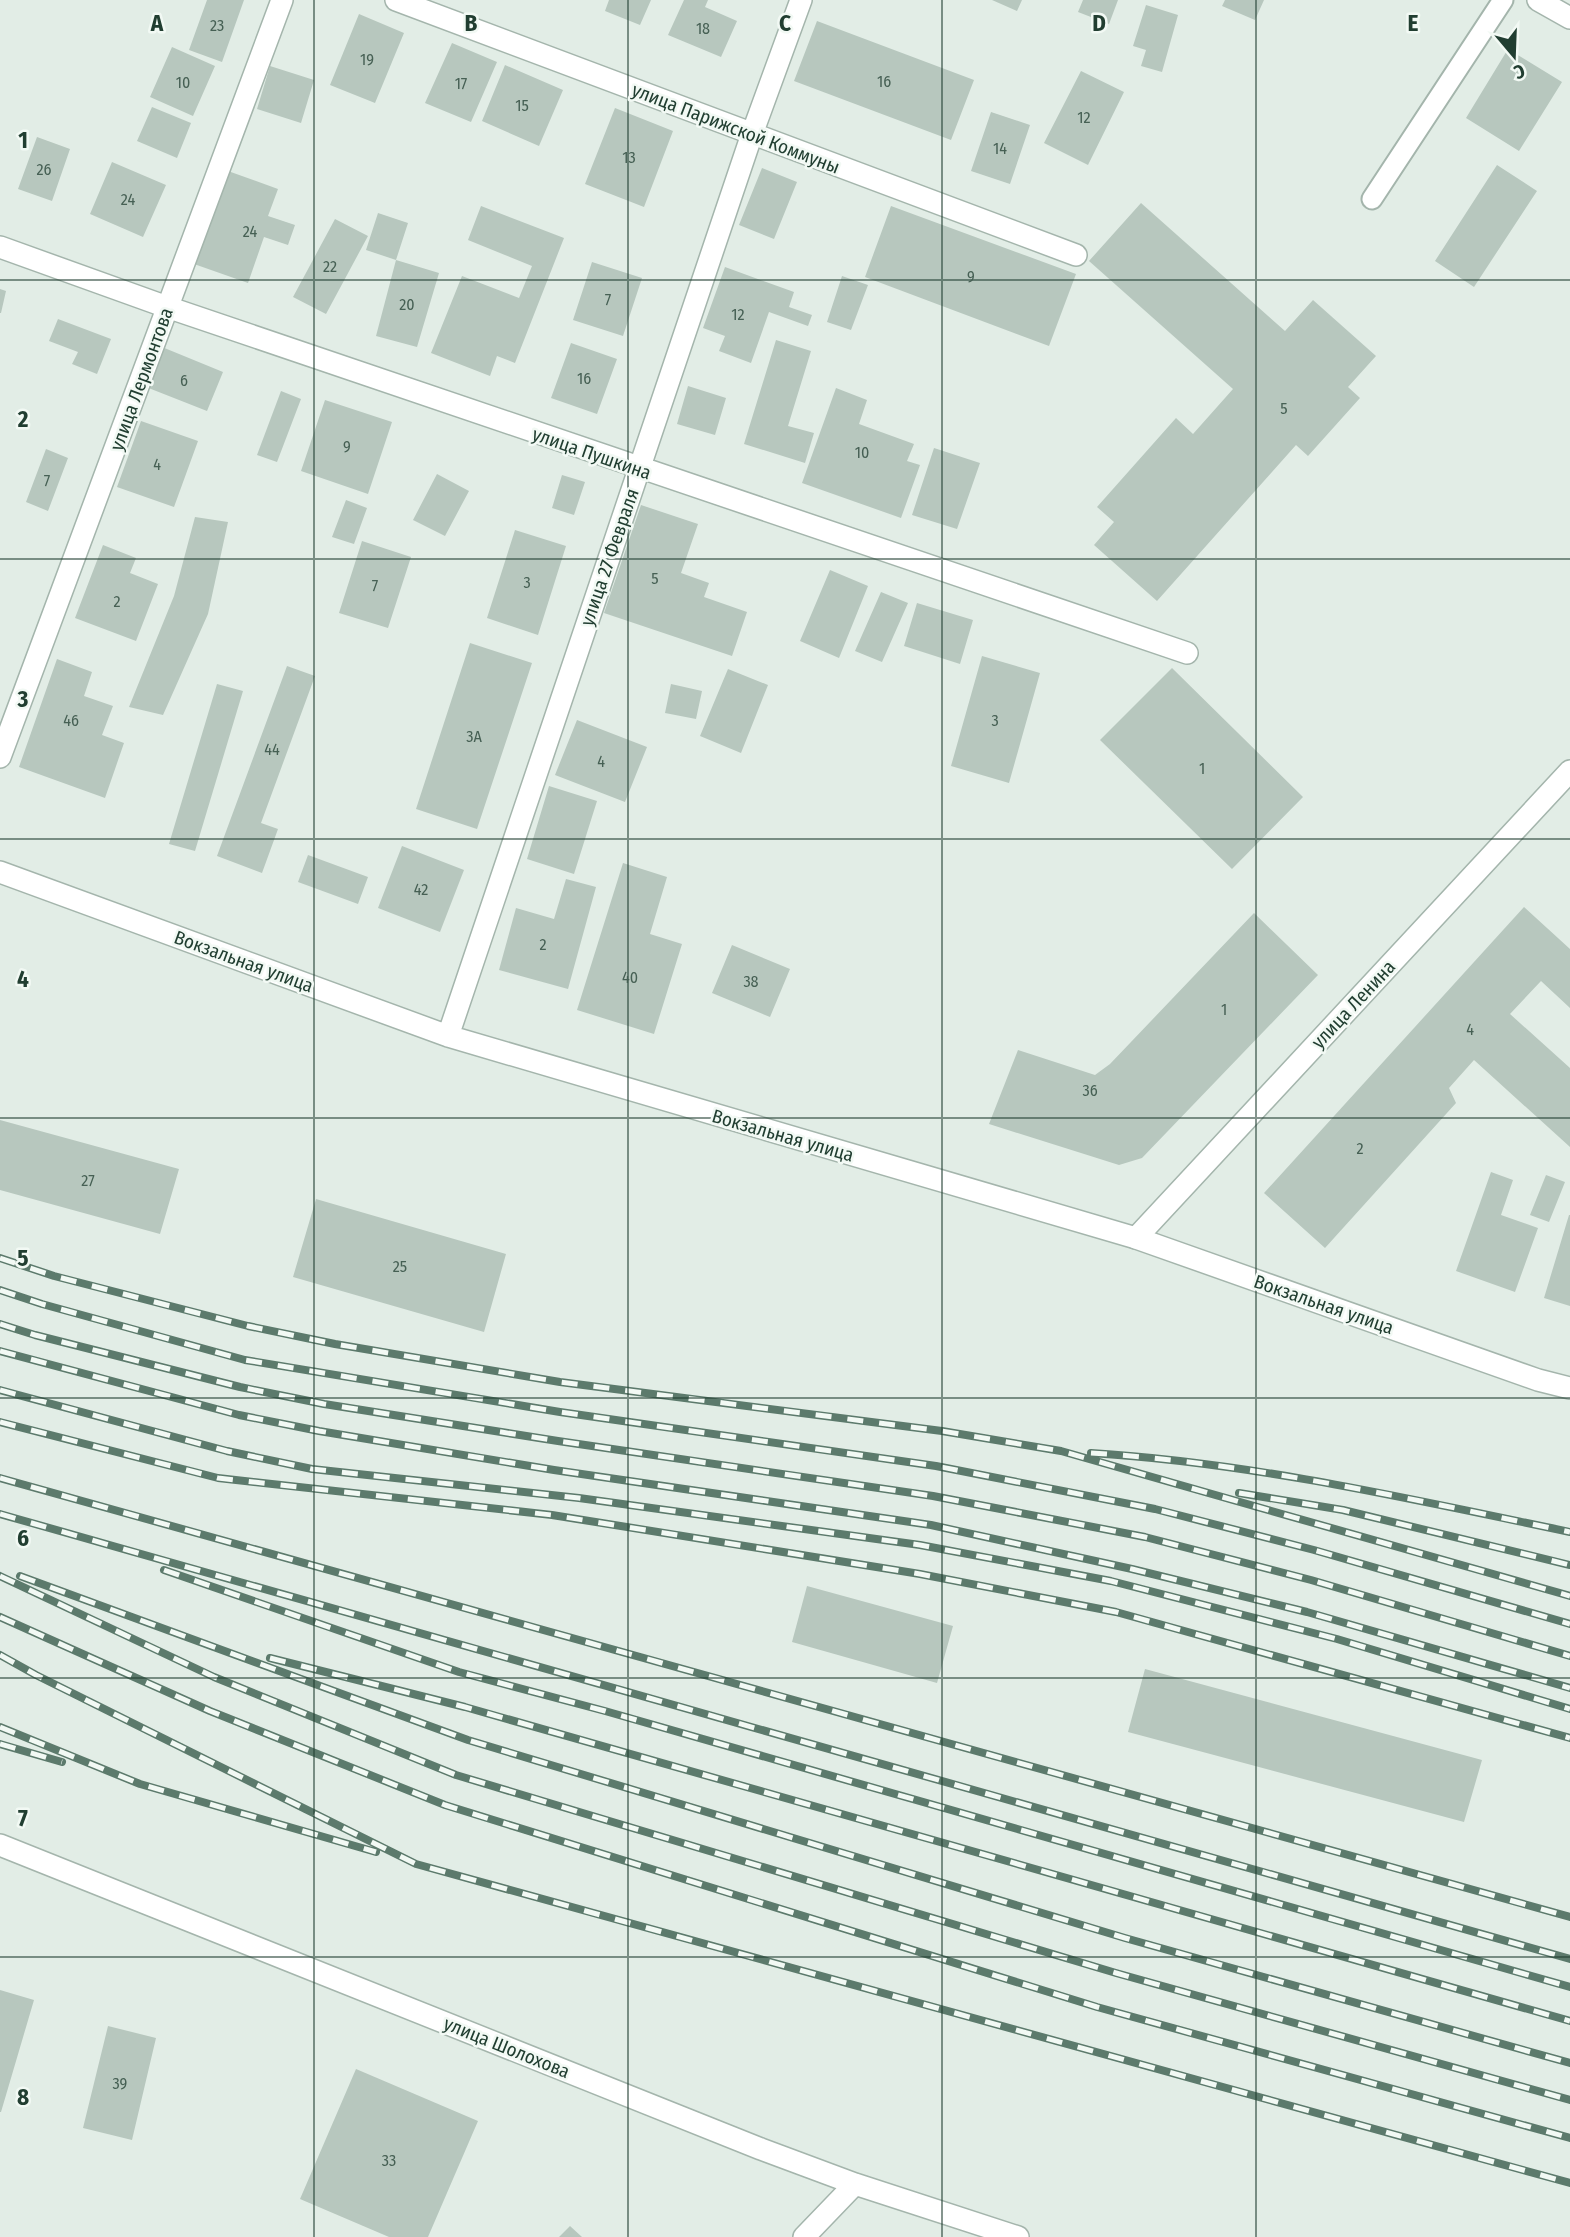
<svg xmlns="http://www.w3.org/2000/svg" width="1570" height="2237" viewBox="0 0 1570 2237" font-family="'Fira Sans Condensed',sans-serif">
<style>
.building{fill:#b7c7be}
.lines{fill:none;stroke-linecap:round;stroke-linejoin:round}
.service-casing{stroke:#a4b5ac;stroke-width:23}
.minor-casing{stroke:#a4b5ac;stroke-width:24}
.tertiary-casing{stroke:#a4b5ac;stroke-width:24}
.service{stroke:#fff;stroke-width:19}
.minor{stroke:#fff;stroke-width:21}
.tertiary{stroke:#fff;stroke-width:21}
.rail-casing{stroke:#5c7a6c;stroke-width:8}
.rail{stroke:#f2f9f4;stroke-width:5;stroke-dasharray:16;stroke-linecap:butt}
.grid{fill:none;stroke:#213e31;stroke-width:2;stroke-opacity:0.55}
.labels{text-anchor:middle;stroke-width:5;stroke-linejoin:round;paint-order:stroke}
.number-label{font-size:16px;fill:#466054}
.street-label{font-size:19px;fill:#213e31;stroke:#f2f9f4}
.grid-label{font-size:23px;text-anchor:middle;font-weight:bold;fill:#213e31;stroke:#f2f9f4;stroke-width:5;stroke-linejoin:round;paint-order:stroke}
</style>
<rect width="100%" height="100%" fill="#e2ede6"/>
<path class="building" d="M 207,0 L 244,0 L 222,62 L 189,50 Z
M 609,0 L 651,0 L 640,25 L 605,11 Z
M 684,0 L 708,0 L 705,7 L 737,21 L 721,57 L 668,35 Z
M 992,0 L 1022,0 L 1017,11 Z
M 1083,0 L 1118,0 L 1109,24 L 1078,12 Z
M 1225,0 L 1264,0 L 1255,20 L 1222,6 Z
M 1146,5 L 1178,15 L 1162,72 L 1141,66 L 1146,50 L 1133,46 Z
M 359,14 L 404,33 L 375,103 L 330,85 Z
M 817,21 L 974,80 L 951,140 L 794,81 Z
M 452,43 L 497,62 L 471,122 L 425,103 Z
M 172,47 L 215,66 L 193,116 L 150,97 Z
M 1508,49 L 1562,82 L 1519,151 L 1466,118 Z
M 505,65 L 563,90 L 539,146 L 482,121 Z
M 270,66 L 314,80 L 301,123 L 257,109 Z
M 1081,71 L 1124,92 L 1088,165 L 1044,143 Z
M 152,107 L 191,123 L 177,158 L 137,141 Z
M 615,108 L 673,131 L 644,207 L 585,184 Z
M 991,112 L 1030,125 L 1010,184 L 971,171 Z
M 37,137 L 70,149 L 52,201 L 18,189 Z
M 112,162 L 166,185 L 143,237 L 90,214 Z
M 1497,165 L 1537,191 L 1474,287 L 1435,261 Z
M 762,168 L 797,182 L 774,239 L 739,225 Z
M 228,171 L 278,189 L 268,216 L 295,225 L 288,245 L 264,237 L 248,283 L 194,264 Z
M 1141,203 L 1285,331 L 1313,300 L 1376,356 L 1348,387 L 1360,398 L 1308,456 L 1296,445 L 1157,601 L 1094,545 L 1114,522 L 1097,507 L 1176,418 L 1193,434 L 1233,389 L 1089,261 Z
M 481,206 L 564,238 L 515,363 L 497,356 L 490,376 L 431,353 L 462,276 L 519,298 L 532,266 L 468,240 Z
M 891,206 L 1076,274 L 1049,346 L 865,277 Z
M 378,213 L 408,223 L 396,260 L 366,250 Z
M 335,219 L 368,236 L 326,314 L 293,297 Z
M 396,260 L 439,273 L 417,347 L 376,336 Z
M 592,262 L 642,278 L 623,336 L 573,320 Z
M 725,267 L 794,292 L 789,307 L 812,315 L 808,326 L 769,312 L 751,363 L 719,351 L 725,336 L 703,328 Z
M 842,276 L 868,285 L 851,330 L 827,322 Z
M 0,289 L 6,291 L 1,313 L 0,313 Z
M 58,319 L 111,339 L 97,374 L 72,364 L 78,352 L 49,341 Z
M 776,340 L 811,351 L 788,426 L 814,433 L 805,463 L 744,444 Z
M 571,343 L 617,359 L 597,414 L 551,398 Z
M 162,347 L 223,372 L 207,411 L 146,387 Z
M 688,386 L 726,398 L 715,435 L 677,424 Z
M 836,388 L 867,400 L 859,424 L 914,444 L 907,461 L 920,465 L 901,518 L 802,483 Z
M 281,391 L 301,399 L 277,462 L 257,455 Z
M 325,400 L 392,422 L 368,494 L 301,471 Z
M 141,421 L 198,441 L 174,507 L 117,487 Z
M 934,448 L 980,463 L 957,529 L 912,515 Z
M 46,449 L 68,458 L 48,511 L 26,502 Z
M 437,474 L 469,491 L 445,536 L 413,520 Z
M 562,475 L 585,482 L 574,515 L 552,508 Z
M 346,500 L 367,508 L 354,544 L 332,537 Z
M 641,505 L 698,524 L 681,573 L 709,583 L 704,597 L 747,612 L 732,656 L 604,613 Z
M 195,517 L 228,522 L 208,614 L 163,715 L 129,707 L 174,596 Z
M 515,530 L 566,546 L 538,635 L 487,618 Z
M 362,541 L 411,557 L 388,628 L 339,613 Z
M 103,545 L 136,558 L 130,573 L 158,584 L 136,641 L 75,618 Z
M 830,570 L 868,586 L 839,658 L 800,641 Z
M 881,592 L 908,603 L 882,662 L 855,651 Z
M 917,603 L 973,620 L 960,664 L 904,646 Z
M 470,643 L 532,663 L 477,829 L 416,809 Z
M 982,656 L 1040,673 L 1009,783 L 951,766 Z
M 57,659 L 92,672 L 84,696 L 113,706 L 102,735 L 124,743 L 105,798 L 19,767 Z
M 287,666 L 315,676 L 261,823 L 278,829 L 262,873 L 217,856 Z
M 1172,668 L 1303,797 L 1232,869 L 1100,740 Z
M 728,669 L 768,685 L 741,753 L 700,736 Z
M 217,684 L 243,691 L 195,851 L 169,844 Z
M 671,684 L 702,691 L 696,719 L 665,713 Z
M 577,720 L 647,747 L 625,802 L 555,775 Z
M 549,786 L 597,801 L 574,874 L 527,859 Z
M 402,846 L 464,870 L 440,932 L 378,908 Z
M 308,855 L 368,877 L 358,904 L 298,882 Z
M 623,863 L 667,877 L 650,934 L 682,944 L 654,1034 L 577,1010 Z
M 566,879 L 596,887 L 568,989 L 499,970 L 516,908 L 554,919 Z
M 1524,907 L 1570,949 L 1570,1008 L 1541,981 L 1510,1014 L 1570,1068 L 1570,1147 L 1474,1060 L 1449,1088 L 1456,1103 L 1325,1248 L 1264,1193 Z
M 1254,913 L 1318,975 L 1142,1158 L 1119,1165 L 989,1124 L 1018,1050 L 1095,1075 L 1110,1064 Z
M 732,945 L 790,969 L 770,1017 L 712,993 Z
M 0,1120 L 179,1169 L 160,1234 L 0,1190 Z
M 1491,1172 L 1513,1180 L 1501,1215 L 1538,1228 L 1515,1292 L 1456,1271 Z
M 1546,1175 L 1565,1182 L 1549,1222 L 1530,1215 Z
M 316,1199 L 506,1254 L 484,1332 L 293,1277 Z
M 1569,1215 L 1570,1215 L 1570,1306 L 1544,1298 Z
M 807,1586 L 953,1626 L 937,1683 L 792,1642 Z
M 1145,1669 L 1482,1760 L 1464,1822 L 1128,1732 Z
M 0,1990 L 34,2000 L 1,2112 L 0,2112 Z
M 108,2026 L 156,2038 L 132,2140 L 83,2128 Z
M 356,2069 L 478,2121 L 428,2237 L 389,2237 L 300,2199 Z
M 570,2226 L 582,2237 L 559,2237 Z"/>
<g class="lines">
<defs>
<path id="service" d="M 1372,199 L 1503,0"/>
<path id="minor" d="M 396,0 L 1076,255
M 1538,0 L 1570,18
M 0,247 L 167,307 L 1187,653
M 0,757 L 282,0
M 0,872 L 448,1036 L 1136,1238 L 1538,1380 L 1570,1388
M 448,1036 L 752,134 L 801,0"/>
<path id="tertiary" d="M 1136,1238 L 1570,771
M 0,1845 L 761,2149 L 855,2184 L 1018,2237
M 804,2237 L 855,2184"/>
</defs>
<use href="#service" class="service-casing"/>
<use href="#minor" class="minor-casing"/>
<use href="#tertiary" class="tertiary-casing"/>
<use href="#service" class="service"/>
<use href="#minor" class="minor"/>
<use href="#tertiary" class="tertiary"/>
<defs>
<path id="rail" d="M 0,1258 L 54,1276 L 248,1326 L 335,1344 L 560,1382 L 942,1431 L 1061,1451 L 1570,1596
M 0,1290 L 42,1304 L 245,1360 L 560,1412 L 936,1466 L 1155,1509 L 1314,1550 L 1570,1624
M 0,1324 L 35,1335 L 240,1387 L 324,1404 L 558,1441 L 933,1496 L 1145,1537 L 1311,1580 L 1570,1656
M 0,1351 L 239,1415 L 319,1431 L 554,1470 L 931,1525 L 1132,1569 L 1307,1612 L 1570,1688
M 0,1390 L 227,1451 L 312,1469 L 579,1498 L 920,1545 L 1111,1581 L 1337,1639 L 1570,1709
M 0,1422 L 218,1478 L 552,1515 L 920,1574 L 1116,1612 L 1570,1738
M 1091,1453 C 1253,1463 1411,1499 1570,1532
M 0,1478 L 1570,1917
M 1239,1493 L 1343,1510 L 1570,1565
M 0,1514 L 1570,1959
M 164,1570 L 459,1672 L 605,1711 L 1570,1987
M 0,1576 L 214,1677 L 456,1775 L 1116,1973 L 1570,2100
M 20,1576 L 468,1740 L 1125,1938 L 1570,2063
M 0,1617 L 210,1711 L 445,1805 L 1097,2007 L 1570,2138
M 0,1655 L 36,1675 L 416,1864 L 1570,2183
M 270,1658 L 465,1707 L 1570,2021
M 0,1727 L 140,1784 L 376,1852
M 0,1744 L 62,1762"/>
</defs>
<use href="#rail" class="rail-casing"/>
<use href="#rail" class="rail"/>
</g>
<path class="grid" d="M 314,0 L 314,2237M 628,0 L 628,2237M 942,0 L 942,2237M 1256,0 L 1256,2237M 0,280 L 1570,280M 0,559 L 1570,559M 0,839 L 1570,839M 0,1118 L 1570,1118M 0,1398 L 1570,1398M 0,1678 L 1570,1678M 0,1957 L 1570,1957"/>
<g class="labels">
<g class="number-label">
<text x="217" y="31">23</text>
<text x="703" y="34">18</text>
<text x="367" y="65">19</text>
<text x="884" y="87">16</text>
<text x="183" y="88">10</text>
<text x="461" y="89">17</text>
<text x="522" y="111">15</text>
<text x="1084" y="123">12</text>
<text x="1000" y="154">14</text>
<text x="629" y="163">13</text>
<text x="44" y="175">26</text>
<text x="128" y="205">24</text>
<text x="250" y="237">24</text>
<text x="330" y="272">22</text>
<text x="971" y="282">9</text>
<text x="608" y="305">7</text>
<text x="407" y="310">20</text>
<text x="738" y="320">12</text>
<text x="584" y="384">16</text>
<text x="184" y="386">6</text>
<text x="1284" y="414">5</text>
<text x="347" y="452">9</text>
<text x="862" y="458">10</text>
<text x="157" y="470">4</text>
<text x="47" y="486">7</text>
<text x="655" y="584">5</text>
<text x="527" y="588">3</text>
<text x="375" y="591">7</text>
<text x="117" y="607">2</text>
<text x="71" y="726">46</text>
<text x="995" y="726">3</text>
<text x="474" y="742">3А</text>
<text x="272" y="755">44</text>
<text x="601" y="767">4</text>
<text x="1202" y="774">1</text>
<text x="421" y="895">42</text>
<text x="543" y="950">2</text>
<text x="630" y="983">40</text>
<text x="751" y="987">38</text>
<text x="1224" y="1015">1</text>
<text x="1470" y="1035">4</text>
<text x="1090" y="1096">36</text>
<text x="1360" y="1154">2</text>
<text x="88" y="1186">27</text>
<text x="400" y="1272">25</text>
<text x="120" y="2089">39</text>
<text x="389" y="2166">33</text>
</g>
<g class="street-label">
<text transform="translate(736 128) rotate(21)" y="7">улица Парижской Коммуны</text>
<text transform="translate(141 379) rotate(-70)" y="7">улица Лермонтова</text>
<text transform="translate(592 453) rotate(19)" y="7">улица Пушкина</text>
<text transform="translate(609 557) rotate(-71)" y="7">улица 27 Февраля</text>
<text transform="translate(244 961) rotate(20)" y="7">Вокзальная улица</text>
<text transform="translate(1353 1004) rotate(-47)" y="7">улица Ленина</text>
<text transform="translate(783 1135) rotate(16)" y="7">Вокзальная улица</text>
<text transform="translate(1324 1304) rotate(19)" y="7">Вокзальная улица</text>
<text transform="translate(507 2047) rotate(22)" y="7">улица Шолохова</text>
</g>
</g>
<g class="grid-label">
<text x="157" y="31">A</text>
<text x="471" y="31">B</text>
<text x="785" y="31">C</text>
<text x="1099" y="31">D</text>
<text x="1413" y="31">E</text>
<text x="23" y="148">1</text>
<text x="23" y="427">2</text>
<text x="23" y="707">3</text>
<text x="23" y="987">4</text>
<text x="23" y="1266">5</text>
<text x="23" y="1546">6</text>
<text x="23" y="1826">7</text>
<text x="23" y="2105">8</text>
</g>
<g transform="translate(1514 56) rotate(161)" stroke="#f2f9f4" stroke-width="5" paint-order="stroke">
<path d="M0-5L12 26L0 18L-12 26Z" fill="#213e31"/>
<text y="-10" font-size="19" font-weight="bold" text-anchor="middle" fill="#213e31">С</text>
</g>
</svg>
